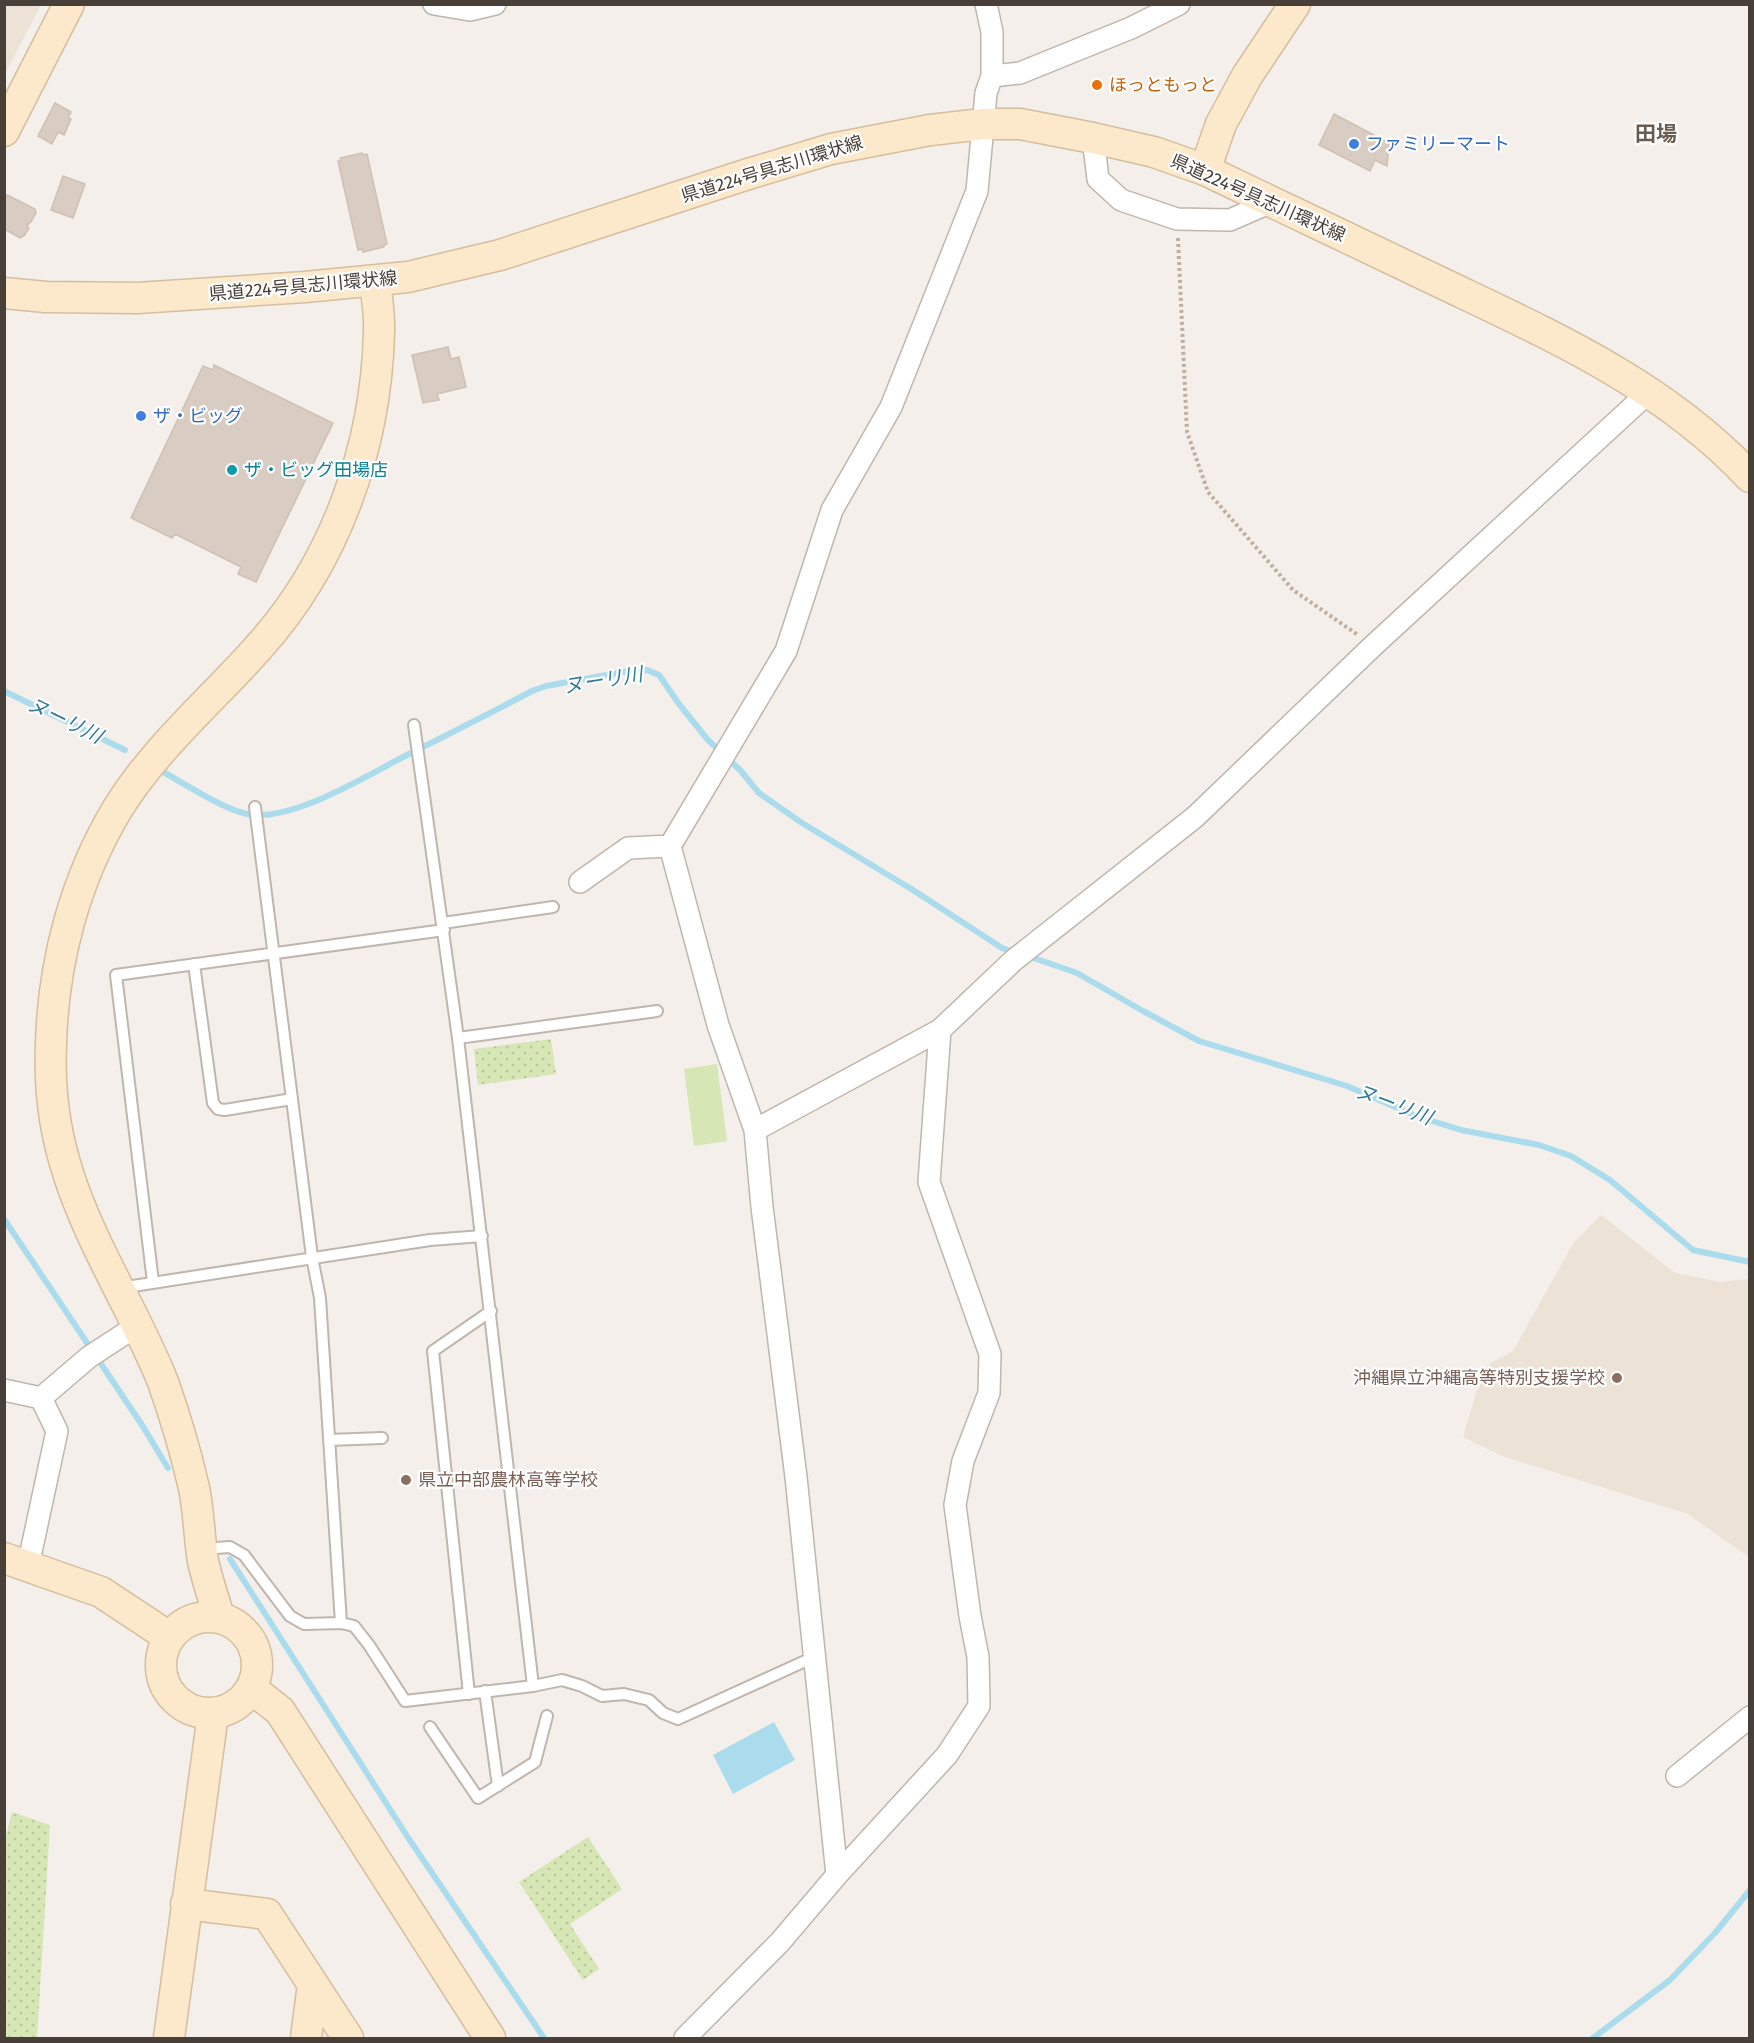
<svg xmlns="http://www.w3.org/2000/svg" width="1754" height="2043" viewBox="0 0 1754 2043" font-family="'Fira Sans','Noto Sans JP',sans-serif">
<style>
.education{fill:#ece2d5}
.grass{fill:url(#grass-dots)}
.garden{fill:#d7e6b5}
.water{fill:#aadced}
.lines{fill:none;stroke-linecap:round;stroke-linejoin:round}
.stream{stroke:#aadced;stroke-width:6}
.building{fill:#d8ccc3;stroke:#cfc0b3;stroke-width:1.5}
.lane-casing{stroke:#bfb6ad;stroke-width:14}
.street-casing{stroke:#bfb6ad;stroke-width:24}
.secondary-casing{stroke:#d4be9e;stroke-width:33}
.path{stroke:#c0af9f;stroke-width:4;stroke-dasharray:3 3;stroke-linecap:butt}
.lane{stroke:#fff;stroke-width:10}
.street{stroke:#fff;stroke-width:21}
.secondary{stroke:#fce9cc;stroke-width:30}
.food-dot{fill:#e8710a;stroke:#fff;stroke-width:2}
.shop-dot{fill:#3f7fe0;stroke:#fff;stroke-width:2}
.culture-dot{fill:#0f9aa8;stroke:#fff;stroke-width:2}
.education-dot{fill:#8d6e63;stroke:#fff;stroke-width:2}
.labels{text-anchor:middle;stroke-width:4.5;stroke-linejoin:round;paint-order:stroke}
.food-label{font-size:18px;fill:#c56008;stroke:#fff;text-anchor:start}
.shop-label{font-size:18px;fill:#366cbe;stroke:#fff;text-anchor:start}
.street-label{font-size:18px;fill:#483f38;stroke:#fff}
.culture-label{font-size:18px;fill:#0d838f;stroke:#fff;text-anchor:start}
.education-label{font-size:18px;fill:#785e54;stroke:#fff;text-anchor:end}
.water-label{font-size:20px;font-style:italic;fill:#317b96;stroke:#fff}
.quarter-label{font-size:21px;font-weight:bold;fill:#6a5c50;stroke:#fff}
</style>
<defs>
<pattern id="grass-dots" width="8" height="8" patternUnits="userSpaceOnUse" patternTransform="scale(1.5)"><rect width="8" height="8" fill="#d7e6b5"/><path d="M2 2h.1M6 6h.1" fill="none" stroke="#bac69c" stroke-width="1.8" stroke-linecap="round"/></pattern>
</defs>
<rect width="100%" height="100%" fill="#f4efea"/>
<path class="education" d="M 5,4 L 41,5 L 5,74 L 4,5 Z
M 1601,1215 L 1675,1273 L 1721,1282 L 1749,1279 L 1749,1557 L 1688,1514 L 1502,1456 L 1463,1437 L 1476,1393 L 1491,1363 L 1513,1351 L 1573,1244 Z"/>
<path class="grass" d="M 551,1039 L 556,1074 L 478,1085 L 474,1049 Z
M 12,1812 L 50,1825 L 37,2038 L 5,2038 L 4,1843 Z
M 588,1837 L 622,1889 L 570,1924 L 599,1969 L 583,1980 L 519,1882 Z"/>
<path class="garden" d="M 717,1064 L 727,1141 L 694,1146 L 684,1069 Z"/>
<path class="water" d="M 774,1722 L 795,1760 L 733,1794 L 713,1755 Z"/>
<g class="lines">
<path class="stream" d="M 4,691 L 125,750
M 165,773 C 187,785 223,809 247,814 C 291,822 363,778 401,758 C 445,736 489,714 532,691 L 546,686 L 629,671 L 647,670 L 659,675 L 679,704 L 708,740 L 741,771 L 759,793 L 802,823 L 913,890 L 1002,948 L 1013,952
M 1028,956 L 1077,973 L 1143,1011 L 1199,1041 L 1347,1086 L 1416,1116 L 1461,1130 L 1539,1145 L 1571,1156 L 1610,1180 L 1693,1250 L 1750,1262
M 4,1219 L 142,1425 L 168,1468
M 230,1559 L 409,1839 L 544,2038
M 1593,2038 L 1670,1980 L 1715,1933 L 1750,1890"/>
</g>
<path class="building" d="M 55,103 L 71,112 L 68,118 L 71,119 L 64,135 L 58,132 L 52,144 L 38,136 Z
M 1334,114 L 1389,143 L 1387,166 L 1375,160 L 1370,171 L 1319,145 Z
M 362,153 L 364,155 L 367,154 L 387,244 L 384,245 L 384,247 L 363,252 L 362,249 L 358,250 L 338,161 L 341,161 L 340,158 Z
M 63,176 L 85,184 L 73,218 L 51,210 Z
M 7,195 L 35,209 L 36,213 L 31,222 L 29,223 L 27,227 L 29,228 L 24,236 L 20,238 L 4,229 L 4,201 Z
M 448,347 L 451,359 L 459,357 L 466,387 L 437,394 L 439,400 L 423,403 L 412,355 Z
M 214,365 L 333,423 L 256,582 L 238,574 L 241,567 L 175,534 L 172,538 L 131,518 L 203,366 L 213,370 Z"/>
<g class="lines">
<defs>
<path id="lane" d="M 414,725 L 458,1038 L 533,1686
M 255,807 L 312,1257 L 320,1298 L 341,1623 L 354,1626 L 369,1645 L 405,1701 L 533,1686 L 562,1680 L 582,1686 L 602,1696 L 624,1694 L 649,1700 L 663,1713 L 678,1719 L 814,1657
M 443,923 L 553,907
M 194,964 L 213,1103 L 218,1109 L 225,1110 L 292,1099
M 458,1038 L 657,1011
M 153,1282 L 116,975 L 444,930
M 120,1288 L 430,1240 L 482,1236
M 329,1440 L 382,1438
M 202,1549 L 230,1547 L 244,1555 L 290,1616 L 304,1624 L 341,1623
M 485,1691 L 498,1786
M 469,1694 L 433,1351 L 491,1311
M 430,1727 L 478,1798 L 535,1762 L 547,1716"/>
<path id="street" d="M 434,4 L 470,10 L 495,4
M 992,76 L 1020,73 L 1131,28 L 1179,4
M 1093,138 L 1098,179 L 1121,200 L 1177,219 L 1230,220 L 1271,202
M 580,882 L 628,848 L 670,846
M 755,1130 L 940,1030 L 1014,960 L 1195,817 L 1374,645 L 1649,392
M 4,1390 L 41,1398 L 89,1357 L 138,1325
M 28,1566 L 57,1431 L 41,1398
M 1677,1776 L 1750,1717
M 837,1875 L 796,1477 L 762,1207 L 755,1130 L 718,1025 L 670,846 L 786,651 L 832,510 L 891,407 L 977,191 L 986,93 L 992,76 L 992,32 L 986,4
M 685,2038 L 780,1942 L 837,1875 L 947,1755 L 979,1706 L 978,1657 L 970,1616 L 955,1505 L 963,1461 L 989,1393 L 990,1354 L 929,1182 L 940,1030"/>
<path id="secondary" d="M 4,131 L 69,4
M 1205,170 L 1221,124 L 1247,76 L 1295,4
M 4,293 L 46,297 L 137,298 L 305,287 L 408,277 L 500,255 L 745,175 L 831,149 L 930,130 L 983,124 L 1020,124 L 1093,138 L 1154,152 L 1205,170 C 1286,209 1367,247 1448,286 C 1557,338 1666,387 1750,477
M 4,1558 L 101,1592 L 169,1637
M161 1665a48 48 0 1 1 96 0a48 48 0 1 1-96 0Z
M 219,1617 C 214,1599 207,1580 203,1561 C 199,1537 199,1512 194,1488 C 186,1453 175,1416 163,1382 C 135,1312 92,1247 69,1176 C 55,1134 49,1089 51,1045 C 53,962 75,879 118,808 C 156,747 211,701 258,648 C 335,563 376,448 379,333 C 380,316 377,299 375,282
M 252,1689 L 280,1711 L 490,2038
M 186,1904 L 267,1914 L 348,2038
M 169,2038 L 213,1714
M 306,2038 L 313,1984"/>
</defs>
<use href="#lane" class="lane-casing"/>
<use href="#street" class="street-casing"/>
<use href="#secondary" class="secondary-casing"/>
<path class="path" d="M 1178,238 L 1187,432 L 1208,492 L 1293,590 L 1358,635"/>
<use href="#lane" class="lane"/>
<use href="#street" class="street"/>
<use href="#secondary" class="secondary"/>
</g>
<circle class="food-dot" cx="1097" cy="85" r="6"/>
<g class="shop-dot">
<circle cx="1354" cy="144" r="6"/>
<circle cx="141" cy="416" r="6"/>
</g>
<circle class="culture-dot" cx="232" cy="470" r="6"/>
<g class="education-dot">
<circle cx="1617" cy="1378" r="6"/>
<circle cx="406" cy="1480" r="6"/>
</g>
<g class="labels">
<g class="food-label">
<text x="1109" y="91">ほっともっと</text>
</g>
<g class="shop-label">
<text x="1366" y="150">ファミリーマート</text>
<text x="153" y="422">ザ・ビッグ</text>
</g>
<g class="street-label">
<text transform="translate(772 169) rotate(-17)" y="6">県道224号具志川環状線</text>
<text transform="translate(1258 198) rotate(24)" y="6">県道224号具志川環状線</text>
<text transform="translate(303 286) rotate(-5)" y="6">県道224号具志川環状線</text>
</g>
<g class="culture-label">
<text x="244" y="476">ザ・ビッグ田場店</text>
</g>
<g class="education-label">
<text x="1605" y="1384">沖縄県立沖縄高等特別支援学校</text>
<text x="418" y="1486" text-anchor="start">県立中部農林高等学校</text>
</g>
<g class="water-label">
<text transform="translate(603 680) rotate(-9)" y="7">ヌーリ川</text>
<text transform="translate(65 720) rotate(26)" y="7">ヌーリ川</text>
<text transform="translate(1394 1104) rotate(21)" y="7">ヌーリ川</text>
</g>
<g class="quarter-label">
<text x="1656" y="141">田場</text>
</g>
</g>
<rect width="1754" height="2043" fill="none" stroke="#483f38" stroke-width="12"/>
</svg>
